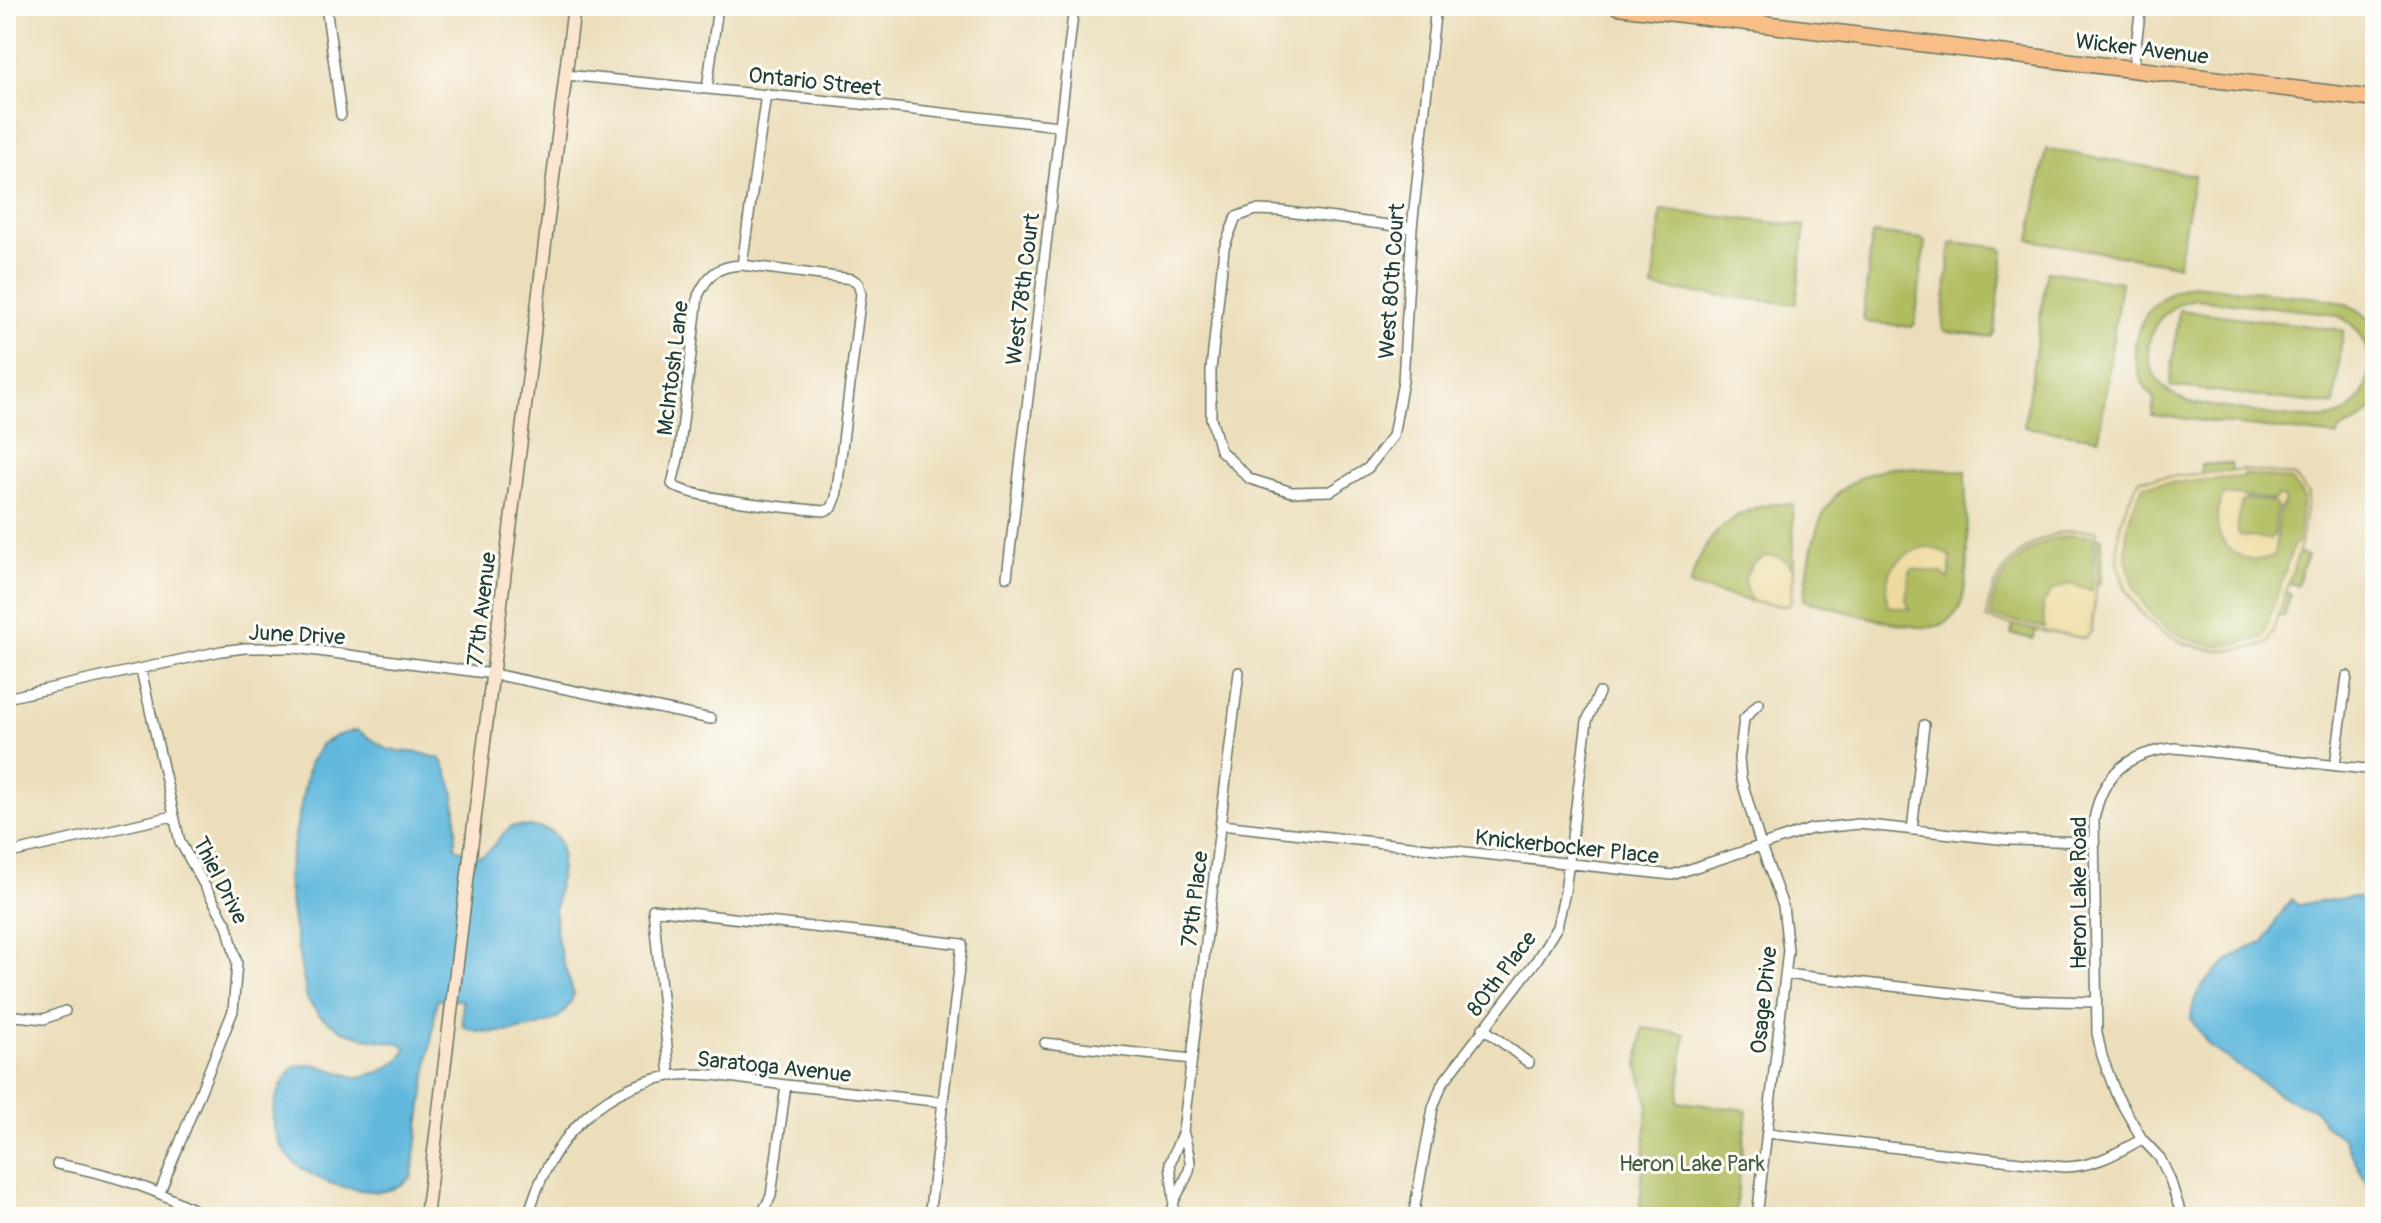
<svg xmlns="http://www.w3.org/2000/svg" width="2381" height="1223" viewBox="0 0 2381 1223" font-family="Pangolin,sans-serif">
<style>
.green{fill:#b0bc5e;stroke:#687c49;stroke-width:2;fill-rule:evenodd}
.sand{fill:#eeda9e;stroke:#868c69;stroke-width:2;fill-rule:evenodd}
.water{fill:#60b8dd;stroke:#407a88;stroke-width:2}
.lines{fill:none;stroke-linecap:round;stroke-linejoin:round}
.street-casing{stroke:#677563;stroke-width:12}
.secondary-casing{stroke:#677563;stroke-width:15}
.highway-casing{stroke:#677563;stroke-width:19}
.street{stroke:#fff;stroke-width:9}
.secondary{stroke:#fce5cf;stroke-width:12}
.highway{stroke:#f7be88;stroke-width:16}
.labels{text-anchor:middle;stroke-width:6;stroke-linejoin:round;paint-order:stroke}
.street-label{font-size:22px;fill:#1f3d34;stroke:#fdfcf7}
.park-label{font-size:22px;fill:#435d3e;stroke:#fdfcf7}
</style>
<rect width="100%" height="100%" fill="#fdfcf7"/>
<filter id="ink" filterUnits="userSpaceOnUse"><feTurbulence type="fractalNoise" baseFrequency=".0125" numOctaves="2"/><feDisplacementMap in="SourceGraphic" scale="16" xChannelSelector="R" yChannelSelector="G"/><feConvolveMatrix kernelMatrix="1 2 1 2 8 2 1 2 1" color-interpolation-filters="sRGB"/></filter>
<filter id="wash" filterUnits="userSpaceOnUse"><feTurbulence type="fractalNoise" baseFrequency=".006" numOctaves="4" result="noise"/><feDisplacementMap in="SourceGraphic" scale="32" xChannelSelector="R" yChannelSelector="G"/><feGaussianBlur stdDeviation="1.8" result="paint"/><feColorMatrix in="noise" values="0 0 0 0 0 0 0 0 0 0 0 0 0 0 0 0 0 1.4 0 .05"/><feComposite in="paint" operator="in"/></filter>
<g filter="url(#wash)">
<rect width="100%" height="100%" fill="#ecdebb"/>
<path class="green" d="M 2046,149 L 2194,175 L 2178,265 L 2030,240 Z
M 1661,210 L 1805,226 L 1796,304 L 1653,288 Z
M 1875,233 L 1922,239 L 1925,242 L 1915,324 L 1912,327 L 1866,322 L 1863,319 L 1872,235 Z
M 1954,242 L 2001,248 L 2004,251 L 1994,333 L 1991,337 L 1945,331 L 1942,328 L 1951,244 Z
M 2047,271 L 2121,282 L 2099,438 L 2024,427 Z
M 2191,285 L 2329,299 C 2348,303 2362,310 2375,325 L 2375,407 L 2357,423 L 2338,431 L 2337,436 L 2152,415 L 2154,399 C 2117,357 2136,298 2191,285 ZM 2194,299 L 2328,313 C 2381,324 2381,398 2339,416 C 2313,424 2228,408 2197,404 C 2134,391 2131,314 2194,299 Z
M 2179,310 L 2343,330 L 2334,405 L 2170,386 Z
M 2231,463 L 2232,471 L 2294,476 L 2308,494 L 2298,553 L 2307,556 L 2297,585 L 2288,583 L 2286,592 L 2291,594 L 2284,616 L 2278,615 L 2269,642 C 2192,673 2105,616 2119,530 C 2122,511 2130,495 2140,479 L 2201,474 L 2201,465 Z
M 1893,467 L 1965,471 C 1965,506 1971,569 1962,601 C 1958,615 1946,626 1931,627 C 1904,630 1833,607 1804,600 C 1813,533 1817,482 1893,467 Z
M 1775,504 L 1793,504 L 1794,571 L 1791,602 L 1786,606 L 1753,602 L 1690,586 C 1700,542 1728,509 1775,504 Z
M 2078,530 L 2097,531 L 2097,538 L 2102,538 L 2101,583 L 2097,583 L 2091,632 L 2084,638 L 2036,630 L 2033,639 L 2011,634 L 2013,625 L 1986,619 C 1992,569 2028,535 2078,530 Z
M 1643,1028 L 1685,1034 L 1678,1102 L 1747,1110 L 1735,1217 L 1639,1217 L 1648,1103 L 1638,1066 Z"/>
<path class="sand" d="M 2243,470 L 2294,476 L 2308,494 L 2301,545 L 2269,642 C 2193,672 2105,616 2119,530 C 2122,511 2130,495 2140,479 ZM 2243,474 L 2290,480 L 2303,496 L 2298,544 L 2294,544 L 2263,637 C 2166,674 2090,574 2144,485 L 2242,477 Z
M 2224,494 L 2274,500 L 2278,496 L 2283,497 L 2285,503 L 2280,508 L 2274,557 C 2232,570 2203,531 2224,494 ZM 2246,499 L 2273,502 L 2277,507 L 2274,535 L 2269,539 L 2241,536 L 2237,531 L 2241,503 Z
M 2078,530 L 2097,531 L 2096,590 L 2091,632 L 2084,638 L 2035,630 L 1986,619 C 1992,569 2028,535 2078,530 ZM 2075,535 L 2094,536 L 2092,591 L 2069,584 L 2051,591 L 2043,605 L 2044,628 L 1990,616 C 1996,571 2030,539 2075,535 Z
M 1925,547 L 1939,550 L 1951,557 L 1949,580 L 1942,573 L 1913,569 L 1910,572 L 1906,600 L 1910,609 L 1888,606 C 1881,574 1895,556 1925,547 Z
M 1766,556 C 1778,555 1788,559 1794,571 L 1791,602 L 1786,606 L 1753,602 C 1739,584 1745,564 1766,556 Z"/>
<path class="water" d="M 357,730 L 389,750 L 421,753 L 441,759 C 457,787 458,816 455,847 C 491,870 489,842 512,826 C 526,827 551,825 558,839 C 567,857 555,894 555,914 C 555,942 565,969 574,994 C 571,1001 567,1010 561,1015 C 542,1031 484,1038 463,1026 L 462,1000 L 437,1000 L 412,1176 C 408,1180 402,1185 397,1187 C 383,1194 368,1191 354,1189 C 289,1179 245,1125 294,1067 L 314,1064 L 357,1078 L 380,1072 L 400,1060 L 407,1047 L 398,1043 L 370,1039 L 343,1031 L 319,1015 L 307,999 L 293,922 L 287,877 L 309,764 L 322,744 L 336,736 Z
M 2351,897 L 2375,901 L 2375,1199 L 2343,1138 L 2326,1126 L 2314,1109 L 2285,1098 L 2209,1046 L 2191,1019 C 2192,1011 2193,1001 2197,994 C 2208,975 2244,946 2264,943 C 2272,927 2281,912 2292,899 L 2297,905 Z"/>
</g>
<g filter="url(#ink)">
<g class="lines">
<defs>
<path id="street" d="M 326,6 L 341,115
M 2133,69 L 2141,6
M 566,75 L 870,105 L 1059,126
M 707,89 L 718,6
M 1412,228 L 1280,211 L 1256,210 L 1236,217 L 1224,248 L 1211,370 L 1211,418 L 1220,450 L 1250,479 L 1292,492 L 1331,491 L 1368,468 L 1393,436 L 1403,381 L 1412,228 L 1436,6
M 742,265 L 852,279 L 858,283 L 861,294 L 836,498 L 832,508 L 824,511 C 800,509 682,498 672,484 L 679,455 L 698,296 C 708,274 718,266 742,265 L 766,94
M 1007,577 L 1074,6
M 141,670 L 180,842 L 227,925 L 237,963 L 233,1011 L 160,1192
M 6,698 L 221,651 L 245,648 L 295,648 L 493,674 L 711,719
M 2335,765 L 2347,676
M 1221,825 L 1672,875 L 1811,829 L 1859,824 L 2008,840 L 2094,842
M 1912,830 L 1924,725
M 6,854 L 173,816
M 1785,974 L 2015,1000 L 2096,1002
M 6,1015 L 44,1019 L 65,1011
M 1483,1028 L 1529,1063
M 1045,1043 L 1192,1059
M 670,1076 L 653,909 L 962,944 L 929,1217
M 1767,1133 L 2064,1167 C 2094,1167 2117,1153 2142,1139
M 57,1164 C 114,1174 158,1190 208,1217
M 1174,1201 C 1193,1164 1194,1172 1183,1131
M 528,1217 C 547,1146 594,1089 670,1076 C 708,1070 748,1081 786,1085 C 838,1091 891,1096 943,1102
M 760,1217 L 771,1196 L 786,1085
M 1172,1217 L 1174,1201 L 1170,1163 L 1183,1131 L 1239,672
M 1413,1217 L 1433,1108 L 1442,1084 L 1536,961 L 1557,927 L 1565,892 L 1587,721 L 1599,693
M 1757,1217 L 1788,950 L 1783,906 L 1761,846 L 1741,778 L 1739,759 L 1744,719 L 1759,703
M 2182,1217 L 2170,1179 L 2160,1158 L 2142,1139 L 2116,1094 L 2102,1056 L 2097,1033 L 2094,820 C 2102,773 2129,752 2175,748 L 2375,770"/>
<path id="secondary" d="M 426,1217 L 574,6"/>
<path id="highway" d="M 1617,6 L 2375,99"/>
</defs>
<use href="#street" class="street-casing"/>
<use href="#secondary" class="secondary-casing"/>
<use href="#highway" class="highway-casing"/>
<use href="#street" class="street"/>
<use href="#secondary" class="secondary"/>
<use href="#highway" class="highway"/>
</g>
</g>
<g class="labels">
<g class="street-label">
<text transform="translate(2142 48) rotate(7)" y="8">Wicker Avenue</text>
<text transform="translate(815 81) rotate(6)" y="8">Ontario Street</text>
<text transform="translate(1391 281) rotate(-86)" y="8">West 80th Court</text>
<text transform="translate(1022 289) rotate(-83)" y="8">West 78th Court</text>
<text transform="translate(672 368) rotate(-83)" y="8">Mclntosh Lane</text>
<text transform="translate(481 609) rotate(-83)" y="8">77th Avenue</text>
<text transform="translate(297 634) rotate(3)" y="8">June Drive</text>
<text transform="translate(1567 846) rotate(6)" y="8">Knickerbocker Place</text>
<text transform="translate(221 880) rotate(63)" y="8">Thiel Drive</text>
<text transform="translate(2078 893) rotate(-90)" y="8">Heron Lake Road</text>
<text transform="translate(1194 899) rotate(-83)" y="8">79th Place</text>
<text transform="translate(1501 973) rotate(-53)" y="8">80th Place</text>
<text transform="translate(1763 1000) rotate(-84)" y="8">Osage Drive</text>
<text transform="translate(774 1066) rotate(6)" y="8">Saratoga Avenue</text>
</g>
<g class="park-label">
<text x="1692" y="1171">Heron Lake Park</text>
</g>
</g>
<rect width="2381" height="1223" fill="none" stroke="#fdfcf7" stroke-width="32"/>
</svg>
